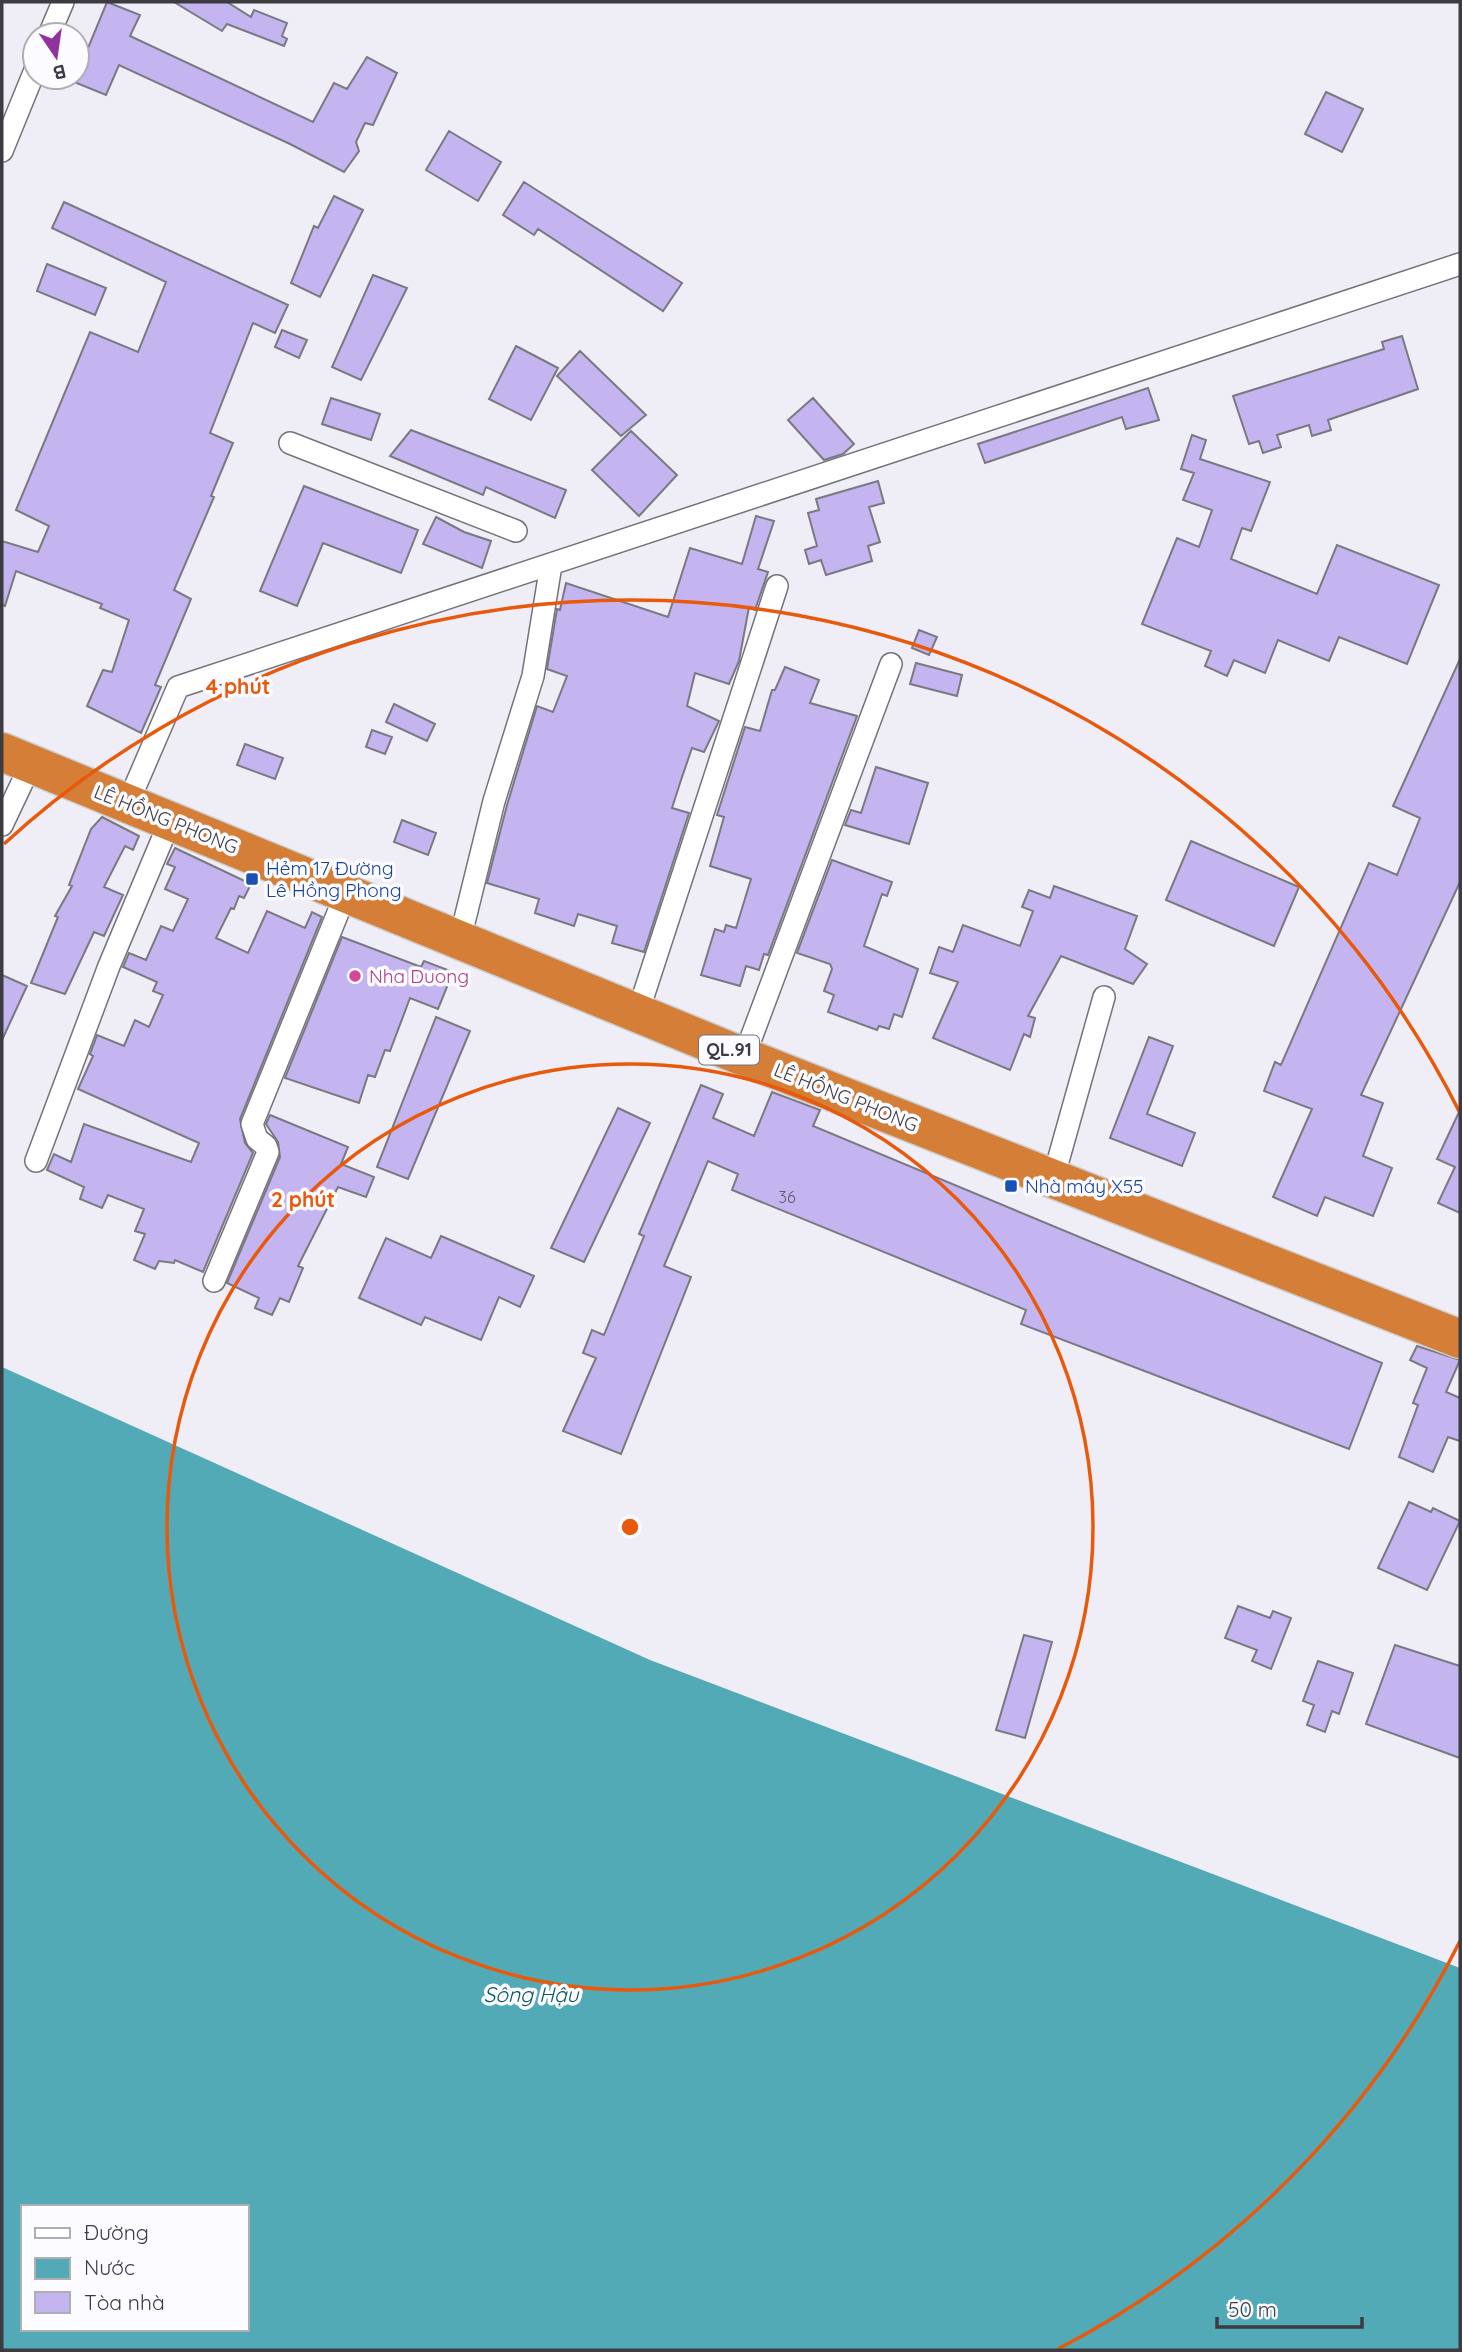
<svg xmlns="http://www.w3.org/2000/svg" width="1462" height="2352" viewBox="0 0 1462 2352" font-family="Quicksand,sans-serif">
<style>
.water{fill:#53aab7;fill-rule:evenodd}
.building{fill:#c4b5f1;stroke:#7a7881;stroke-width:2}
.lines{fill:none;stroke-linecap:round;stroke-linejoin:round}
.street-casing{stroke:#74727a;stroke-width:24}
.highway-casing{stroke:#cccccd;stroke-width:41}
.street{stroke:#fff;stroke-width:21}
.highway{stroke:#d47e37;stroke-width:38}
.ring{fill:none;stroke:#e8590c;stroke-width:3.5}
.transit-dot{fill:#1a4fb4;stroke:#fcfbff;stroke-width:2.5}
.hotel-dot{fill:#d1479c;stroke:#fcfbff;stroke-width:2.5}
.labels{text-anchor:middle;stroke-width:7;stroke-linejoin:round;paint-order:stroke}
.number-label{font-size:16px;fill:#5e5a6c}
.shield{fill:#fcfbff;stroke:#767579;stroke-width:2}
.shield-label{font-size:18px;font-weight:bold;fill:#3c3b3f}
.street-label{font-size:19px;fill:#3c3b3f;stroke:#fcfbff}
.transit-label{font-size:19px;fill:#164399;stroke:#fcfbff;text-anchor:start}
.hotel-label{font-size:19px;fill:#b23c85;stroke:#fcfbff;text-anchor:start}
.water-label{font-size:21px;font-style:italic;fill:#0b5761;stroke:#fcfbff}
.centre{fill:#e8590c;stroke:#fcfbff;stroke-width:3.5}
.ring-label{font-size:21px;text-anchor:middle;font-weight:bold;fill:#e8590c;stroke:#fcfbff;stroke-width:7;stroke-linejoin:round;paint-order:stroke}
</style>
<rect width="100%" height="100%" fill="#efedf6"/>
<path class="water" d="M 2,1367 L 650,1660 L 1460,1968 L 1460,2350 L 2,2350 ZM 23,2207 L 247,2207 L 247,2329 L 23,2329 Z"/>
<path class="building" d="M 107,2 L 140,15 L 130,36 L 313,122 L 334,83 L 347,89 L 367,57 L 397,73 L 373,125 L 365,123 L 356,142 L 359,151 L 344,172 L 290,144 L 119,65 L 106,95 L 74,82 Z
M 174,2 L 227,2 L 251,17 L 254,10 L 287,23 L 282,36 L 287,39 L 284,46 L 227,24 L 222,31 Z
M 1326,92 L 1363,109 L 1342,152 L 1305,134 Z
M 449,131 L 501,162 L 478,201 L 426,170 Z
M 524,182 L 682,283 L 663,311 L 538,229 L 534,235 L 503,215 Z
M 334,196 L 363,210 L 320,297 L 291,283 L 314,226 L 318,228 Z
M 64,202 L 288,305 L 275,333 L 253,323 L 210,433 L 233,443 L 211,496 L 214,497 L 174,590 L 191,599 L 155,685 L 161,687 L 141,733 L 87,706 L 103,670 L 112,672 L 129,620 L 100,608 L 102,604 L 16,571 L 5,606 L 2,605 L 2,541 L 38,552 L 49,526 L 16,510 L 90,332 L 138,352 L 166,282 L 52,228 Z
M 47,264 L 106,288 L 95,315 L 37,291 Z
M 373,275 L 407,288 L 361,380 L 332,367 Z
M 282,330 L 307,340 L 299,358 L 275,347 Z
M 1402,336 L 1418,389 L 1328,420 L 1331,430 L 1312,436 L 1309,425 L 1277,435 L 1281,447 L 1263,453 L 1259,441 L 1249,444 L 1233,396 L 1384,349 L 1382,342 Z
M 516,346 L 558,368 L 531,420 L 489,399 Z
M 580,351 L 646,415 L 621,436 L 557,376 Z
M 1148,388 L 1159,420 L 1126,429 L 1122,417 L 985,463 L 978,444 Z
M 331,398 L 380,414 L 371,440 L 322,424 Z
M 813,398 L 854,444 L 843,454 L 824,460 L 788,420 Z
M 411,430 L 566,490 L 555,518 L 486,487 L 483,495 L 390,456 Z
M 631,431 L 677,475 L 639,516 L 592,470 Z
M 1192,435 L 1206,440 L 1200,459 L 1270,482 L 1251,531 L 1242,528 L 1231,559 L 1317,594 L 1337,545 L 1439,585 L 1407,664 L 1339,637 L 1329,661 L 1278,640 L 1265,673 L 1234,660 L 1227,676 L 1205,666 L 1211,651 L 1142,624 L 1177,538 L 1199,547 L 1212,510 L 1183,500 L 1194,473 L 1181,469 Z
M 878,481 L 884,503 L 869,507 L 880,542 L 868,546 L 872,561 L 826,575 L 821,560 L 809,564 L 805,550 L 817,546 L 808,513 L 819,510 L 816,499 Z
M 304,486 L 418,530 L 401,573 L 323,543 L 297,606 L 260,591 Z
M 756,516 L 774,521 L 758,569 L 768,572 L 755,610 L 749,607 L 739,661 L 729,684 L 695,673 L 687,706 L 719,721 L 704,752 L 692,748 L 681,780 L 672,808 L 689,813 L 644,952 L 612,943 L 617,926 L 578,914 L 574,926 L 535,913 L 539,899 L 487,883 L 507,805 L 537,706 L 553,712 L 567,676 L 547,669 L 557,609 L 560,610 L 566,583 L 668,617 L 690,548 L 742,564 Z
M 436,517 L 464,532 L 491,541 L 482,568 L 423,544 Z
M 919,630 L 937,637 L 929,655 L 912,648 Z
M 1460,659 L 1460,882 L 1361,1095 L 1383,1103 L 1363,1156 L 1392,1168 L 1373,1216 L 1325,1197 L 1317,1216 L 1273,1197 L 1312,1109 L 1264,1091 L 1275,1062 L 1281,1065 L 1369,863 L 1397,875 L 1420,818 L 1393,806 Z
M 916,663 L 962,675 L 957,696 L 910,684 Z
M 785,667 L 819,680 L 810,703 L 857,716 L 768,955 L 764,954 L 759,970 L 746,966 L 740,986 L 701,975 L 715,929 L 724,932 L 726,925 L 736,928 L 751,879 L 710,866 L 724,817 L 717,815 L 745,727 L 760,731 L 772,690 L 775,690 Z
M 394,704 L 435,724 L 427,741 L 386,722 Z
M 372,730 L 392,737 L 385,754 L 366,747 Z
M 245,744 L 283,758 L 275,779 L 237,765 Z
M 876,767 L 928,783 L 909,844 L 845,825 L 851,810 L 861,813 Z
M 102,817 L 139,836 L 133,850 L 125,846 L 104,887 L 123,895 L 104,936 L 94,932 L 65,994 L 31,983 L 58,917 L 55,916 L 72,886 L 69,885 L 91,829 Z
M 402,820 L 436,833 L 428,855 L 394,842 Z
M 1191,841 L 1299,887 L 1274,946 L 1166,900 Z
M 175,848 L 251,884 L 244,898 L 239,896 L 234,909 L 231,908 L 216,938 L 248,953 L 267,911 L 305,928 L 312,912 L 322,917 L 240,1119 L 245,1143 L 253,1153 L 203,1272 L 175,1260 L 174,1263 L 159,1261 L 155,1269 L 134,1260 L 145,1234 L 135,1231 L 144,1209 L 108,1195 L 102,1208 L 80,1199 L 84,1187 L 47,1170 L 54,1154 L 71,1162 L 84,1124 L 191,1162 L 199,1143 L 78,1089 L 93,1056 L 90,1054 L 97,1035 L 124,1046 L 135,1020 L 149,1027 L 163,995 L 153,991 L 157,982 L 123,967 L 129,953 L 146,960 L 161,926 L 173,931 L 188,899 L 165,889 L 175,867 L 167,864 Z
M 832,860 L 892,882 L 887,896 L 882,894 L 864,946 L 918,969 L 902,1017 L 894,1014 L 889,1029 L 879,1026 L 877,1030 L 828,1012 L 834,995 L 824,991 L 832,969 L 830,964 L 797,953 Z
M 1054,886 L 1137,916 L 1125,949 L 1147,964 L 1133,984 L 1061,956 L 1028,1016 L 1035,1018 L 1030,1037 L 1024,1034 L 1010,1070 L 933,1038 L 958,982 L 930,973 L 939,947 L 953,952 L 963,925 L 1020,946 L 1033,911 L 1022,907 L 1029,890 L 1050,898 Z
M 342,937 L 421,967 L 424,961 L 453,972 L 438,1009 L 410,998 L 390,1051 L 385,1050 L 375,1077 L 368,1075 L 359,1103 L 285,1078 Z
M 2,975 L 27,986 L 2,1040 Z
M 436,1017 L 470,1031 L 408,1179 L 377,1167 Z
M 1149,1037 L 1173,1046 L 1147,1114 L 1195,1133 L 1182,1166 L 1110,1138 Z
M 701,1085 L 723,1094 L 713,1118 L 754,1136 L 772,1092 L 820,1110 L 813,1126 L 1382,1363 L 1349,1449 L 1021,1324 L 1026,1310 L 732,1190 L 738,1174 L 708,1161 L 664,1266 L 691,1277 L 621,1454 L 563,1431 L 596,1358 L 583,1353 L 592,1330 L 604,1335 L 644,1236 L 639,1234 Z
M 618,1108 L 650,1123 L 584,1262 L 551,1248 Z
M 1460,1110 L 1460,1213 L 1438,1203 L 1455,1167 L 1437,1159 Z
M 270,1115 L 348,1147 L 341,1164 L 374,1177 L 366,1197 L 338,1187 L 298,1266 L 303,1268 L 289,1302 L 280,1298 L 272,1315 L 255,1308 L 259,1298 L 227,1283 L 280,1157 L 278,1142 L 266,1124 Z
M 441,1236 L 534,1276 L 520,1307 L 499,1297 L 481,1340 L 425,1317 L 421,1325 L 359,1298 L 386,1238 L 431,1258 Z
M 1417,1346 L 1460,1360 L 1446,1392 L 1460,1398 L 1460,1441 L 1448,1437 L 1433,1472 L 1399,1457 L 1418,1405 L 1413,1403 L 1427,1368 L 1410,1360 Z
M 1409,1502 L 1431,1512 L 1433,1508 L 1460,1521 L 1427,1590 L 1378,1568 Z
M 1238,1606 L 1270,1618 L 1273,1611 L 1291,1618 L 1271,1669 L 1252,1661 L 1257,1650 L 1225,1638 Z
M 1024,1635 L 1052,1642 L 1025,1738 L 996,1730 Z
M 1395,1645 L 1460,1666 L 1460,1758 L 1366,1724 Z
M 1318,1661 L 1353,1673 L 1339,1714 L 1332,1711 L 1325,1732 L 1307,1725 L 1314,1705 L 1303,1701 Z"/>
<g class="lines">
<defs>
<path id="street" d="M 49,35 L 63,2
M 2,151 L 35,70
M 290,443 L 516,531
M 128,803 L 178,687 L 1460,264
M 2,825 L 31,764
M 460,939 L 494,801 L 533,676 L 551,565
M 638,1012 L 777,586
M 744,1057 L 891,664
M 36,1161 L 109,966 L 170,821
M 1053,1179 L 1104,997
M 214,1281 L 268,1152 L 266,1146 L 257,1139 L 252,1124 L 346,893"/>
<path id="highway" d="M 2,752 L 744,1057 L 1460,1339"/>
</defs>
<use href="#street" class="street-casing"/>
<use href="#highway" class="highway-casing"/>
<use href="#street" class="street"/>
<use href="#highway" class="highway"/>
</g>
<g class="ring">
<circle cx="630" cy="1527" r="463"/>
<path d="M1460 1941A927 927 0 0 1 1058 2349M4 844A927 927 0 0 1 1460 1113"/>
</g>
<g class="transit-dot">
<rect x="245" y="872" width="14" height="14" rx="3.5"/>
<rect x="1004" y="1179" width="14" height="14" rx="3.5"/>
</g>
<circle class="hotel-dot" cx="355" cy="976" r="7"/>
<g class="labels">
<g class="number-label">
<text x="787" y="1203">36</text>
</g>
<rect class="shield" x="699" y="1035.5" width="60" height="29" rx="5"/>
<g class="shield-label">
<text x="729" y="1056">QL.91</text>
</g>
<g class="street-label">
<text transform="translate(166 819) rotate(22)" y="7">LÊ HỒNG PHONG</text>
<text transform="translate(846 1097) rotate(22)" y="7">LÊ HỒNG PHONG</text>
</g>
<g class="transit-label">
<text x="266" y="875">Hẻm 17 Đường<tspan x="266" dy="22">Lê Hồng Phong</tspan></text>
<text x="1025" y="1193">Nhà máy X55</text>
</g>
<g class="hotel-label">
<text x="369" y="983">Nha Duong</text>
</g>
<g class="water-label">
<text x="531" y="2002">Sông Hậu</text>
</g>
</g>
<circle cx="630" cy="1527" r="10" class="centre"/>
<g class="ring-label">
<text x="238" y="694">4 phút</text>
<text x="303" y="1207">2 phút</text>
</g>
<rect width="1462" height="2352" fill="none" stroke="#3c3b3f" stroke-width="7"/>
<rect x="21" y="2205" width="228" height="126" fill="#fcfbff" stroke="#afaeb2" stroke-width="2"/>
<rect x="35" y="2228" width="35" height="10" fill="#ffffff" stroke="#afaeb2" stroke-width="2"/>
<text x="84" y="2240" font-size="21" fill="#3c3b3f">Đường</text>
<rect x="35" y="2258" width="35" height="21" fill="#53aab7" stroke="#afaeb2" stroke-width="2"/>
<text x="84" y="2275" font-size="21" fill="#3c3b3f">Nước</text>
<rect x="35" y="2292" width="35" height="21" fill="#c4b5f1" stroke="#afaeb2" stroke-width="2"/>
<text x="84" y="2310" font-size="21" fill="#3c3b3f">Tòa nhà</text>
<g transform="translate(56 56) rotate(167)"><circle r="33" fill="#fcfbff" stroke="#afaeb2" stroke-width="2"/>
<path d="M0-5L12 26L0 18L-12 26Z" fill="#8f339e"/>
<text y="-10" font-size="19" font-weight="bold" text-anchor="middle" fill="#3c3b3f">B</text>
</g>
<path d="M1217 2317v10h145v-10" fill="none" stroke="#3c3b3f" stroke-width="3.5"/>
<text x="1228" y="2317" font-size="21" fill="#3c3b3f" stroke="#fcfbff" stroke-width="5" paint-order="stroke">50 m</text>
</svg>
